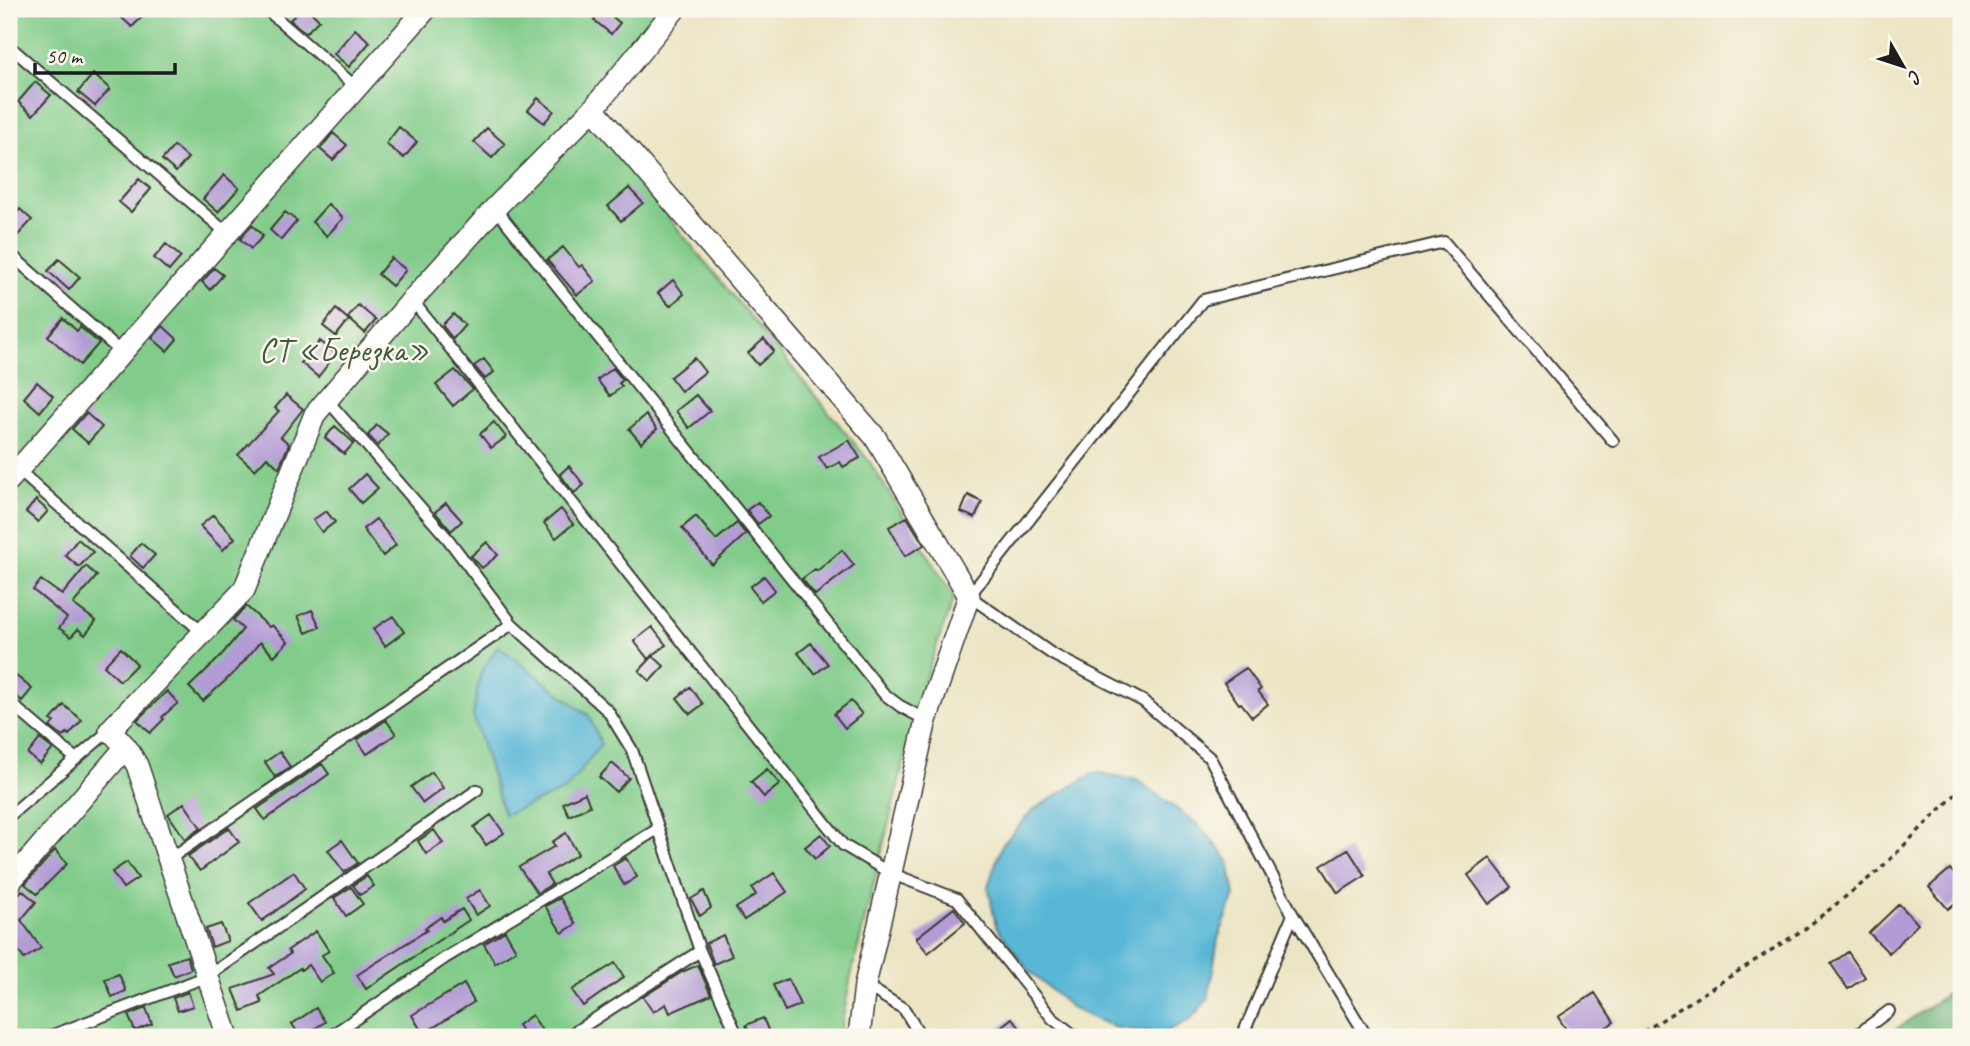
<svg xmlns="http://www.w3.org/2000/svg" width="1970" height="1046" viewBox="0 0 1970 1046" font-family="Caveat,sans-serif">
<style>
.green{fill:#81cc8a;stroke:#4e7453;stroke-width:2}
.forest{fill:#68b076;stroke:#426649;stroke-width:2}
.water{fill:#59b7d7;stroke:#3a6a7a;stroke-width:2}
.building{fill:#b39cd5}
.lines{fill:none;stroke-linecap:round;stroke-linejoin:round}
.service-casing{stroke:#3b3a35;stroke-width:14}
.minor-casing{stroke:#3b3a35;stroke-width:24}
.path{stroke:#3b3a35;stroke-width:3.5;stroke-dasharray:5 5;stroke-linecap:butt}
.service{stroke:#fff;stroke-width:10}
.minor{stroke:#fff;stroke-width:21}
.labels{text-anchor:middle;stroke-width:5;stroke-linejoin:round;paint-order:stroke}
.park-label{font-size:33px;fill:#3f5a42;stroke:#fbf7ec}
</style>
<rect width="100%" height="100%" fill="#fbf7ec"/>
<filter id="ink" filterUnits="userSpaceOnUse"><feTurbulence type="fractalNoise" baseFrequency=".0143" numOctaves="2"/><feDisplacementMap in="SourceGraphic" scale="14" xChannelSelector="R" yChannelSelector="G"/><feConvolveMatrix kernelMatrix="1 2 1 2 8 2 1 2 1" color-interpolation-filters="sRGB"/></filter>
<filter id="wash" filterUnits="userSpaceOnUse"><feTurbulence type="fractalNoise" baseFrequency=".00686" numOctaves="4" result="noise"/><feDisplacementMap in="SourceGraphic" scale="28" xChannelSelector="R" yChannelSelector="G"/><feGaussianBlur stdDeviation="1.57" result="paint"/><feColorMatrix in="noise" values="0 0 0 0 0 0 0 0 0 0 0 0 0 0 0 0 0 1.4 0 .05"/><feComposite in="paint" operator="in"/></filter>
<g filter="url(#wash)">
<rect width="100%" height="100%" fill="#ece5c5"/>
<path class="green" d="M 9,9 L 670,9 L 578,108 L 869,461 L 954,597 L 923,684 L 851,976 L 839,1037 L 9,1037 Z"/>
<path class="forest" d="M 1961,984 L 1961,1037 L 1885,1037 Z"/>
<path class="water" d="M 498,646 L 589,716 L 601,744 L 566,790 L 504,815 L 473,716 L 480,674 Z
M 1095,772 L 1137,780 L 1200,826 L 1229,861 L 1235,895 L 1218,939 L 1208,999 L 1191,1019 L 1164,1033 L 1116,1028 L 1073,1009 L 1029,971 L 996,926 L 988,886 L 1002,845 L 1033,810 Z"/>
<g id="blocks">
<path class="building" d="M 129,9 L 133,9 L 142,17 L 132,27 L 121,17 Z
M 301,9 L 308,9 L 319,20 L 306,33 L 290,20 Z
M 603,9 L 620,23 L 611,34 L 594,20 Z
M 355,29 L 370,42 L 349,67 L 334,54 Z
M 93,74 L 110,89 L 95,106 L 78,92 Z
M 35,82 L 51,95 L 33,115 L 18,102 Z
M 538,98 L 554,111 L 544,123 L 528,110 Z
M 399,127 L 417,142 L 404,158 L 386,144 Z
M 487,128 L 505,144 L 492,158 L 474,142 Z
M 333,133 L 347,145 L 333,160 L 320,149 Z
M 174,146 L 188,158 L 176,172 L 162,160 Z
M 224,175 L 239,188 L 218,212 L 203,199 Z
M 139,179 L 151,189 L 131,212 L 119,202 Z
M 629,188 L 643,203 L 621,221 L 608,206 Z
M 328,204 L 343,218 L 327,236 L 312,222 Z
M 20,209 L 32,220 L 9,245 L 9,222 Z
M 285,212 L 297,221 L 281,240 L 270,230 Z
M 252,225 L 263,236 L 251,249 L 240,239 Z
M 166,244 L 181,257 L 169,271 L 154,258 Z
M 563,247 L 579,267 L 582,265 L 595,281 L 577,295 L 547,260 Z
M 391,258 L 406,270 L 392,286 L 378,274 Z
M 59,259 L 80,277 L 69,290 L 48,271 Z
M 214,268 L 223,275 L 210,290 L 202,282 Z
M 673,280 L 684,294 L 670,306 L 658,293 Z
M 358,305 L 376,320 L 365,333 L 348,318 Z
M 336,309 L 349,320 L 336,336 L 323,326 Z
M 453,314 L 465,325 L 453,339 L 442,325 Z
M 63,318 L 77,331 L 80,327 L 99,343 L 80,365 L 48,336 Z
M 163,326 L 177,339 L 167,351 L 152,338 Z
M 764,339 L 774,351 L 758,365 L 748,353 Z
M 320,341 L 336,354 L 318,377 L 301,363 Z
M 694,358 L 705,372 L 681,391 L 670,377 Z
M 484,359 L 494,372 L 485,379 L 474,366 Z
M 613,368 L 623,380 L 619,383 L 622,386 L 610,396 L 597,380 Z
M 455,370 L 473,389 L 453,406 L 436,385 Z
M 37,382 L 53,396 L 40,412 L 24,398 Z
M 286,395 L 303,409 L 281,437 L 289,444 L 279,468 L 267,457 L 255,470 L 238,455 L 279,411 L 275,408 Z
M 696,395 L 710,411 L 689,428 L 676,411 Z
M 86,413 L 102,427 L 88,443 L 72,429 Z
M 646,415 L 657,429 L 641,443 L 629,429 Z
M 494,422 L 506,437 L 491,448 L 480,434 Z
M 377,425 L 388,434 L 378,446 L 368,435 Z
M 335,426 L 354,443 L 344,454 L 325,438 Z
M 849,440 L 860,458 L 843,467 L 840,462 L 827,469 L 819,457 Z
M 569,466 L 584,485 L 574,493 L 560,474 Z
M 365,474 L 378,488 L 361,503 L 349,489 Z
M 968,495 L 982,502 L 975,518 L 961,512 Z
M 36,500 L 48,511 L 38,522 L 26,512 Z
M 758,502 L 769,516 L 758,524 L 747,510 Z
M 446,503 L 462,521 L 451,531 L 435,512 Z
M 561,509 L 573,524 L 556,538 L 544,523 Z
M 326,511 L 335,522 L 322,532 L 313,520 Z
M 213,515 L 235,538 L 223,550 L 200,526 Z
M 696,516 L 716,540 L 737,523 L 746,534 L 712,565 L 682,528 Z
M 907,517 L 924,545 L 905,556 L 889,527 Z
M 376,519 L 396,545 L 383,556 L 363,529 Z
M 78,539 L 93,552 L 79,567 L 65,555 Z
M 487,542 L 498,555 L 482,568 L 471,556 Z
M 141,543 L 155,555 L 143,568 L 130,556 Z
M 842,550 L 854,565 L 815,595 L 802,579 L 815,569 L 817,571 Z
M 86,566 L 97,576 L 73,604 L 96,621 L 85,635 L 78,629 L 71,637 L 59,628 L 67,618 L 33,590 L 41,580 L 62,595 Z
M 764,576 L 775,590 L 761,601 L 750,587 Z
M 246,606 L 269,627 L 272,625 L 288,642 L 274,656 L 260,642 L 236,671 L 203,701 L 189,687 L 219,658 L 243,629 L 233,620 Z
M 312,610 L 320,627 L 306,633 L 298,616 Z
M 393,616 L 404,632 L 385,646 L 373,629 Z
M 652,627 L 666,645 L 648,659 L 634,641 Z
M 811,643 L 828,664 L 815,674 L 798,653 Z
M 121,648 L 137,664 L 120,681 L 104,666 Z
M 653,656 L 664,666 L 650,681 L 639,671 Z
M 1246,668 L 1261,689 L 1258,691 L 1268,704 L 1252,717 L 1241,703 L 1239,704 L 1224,683 Z
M 15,675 L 32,689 L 22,701 L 9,690 L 9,683 Z
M 690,687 L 703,704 L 690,714 L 677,698 Z
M 167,691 L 178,703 L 162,717 L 164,719 L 150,733 L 137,720 Z
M 851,701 L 862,714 L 845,728 L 834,714 Z
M 64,705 L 82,720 L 69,735 L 67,733 L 63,737 L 50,727 L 54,722 L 51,720 Z
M 386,720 L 396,734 L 367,754 L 357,740 Z
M 40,739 L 53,749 L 40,764 L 28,754 Z
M 280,752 L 290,767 L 275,777 L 265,762 Z
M 612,763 L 629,778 L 616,792 L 599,777 Z
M 322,764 L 329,774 L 265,820 L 257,809 Z
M 767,769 L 780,784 L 764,797 L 751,782 Z
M 432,772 L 443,788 L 423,803 L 411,787 Z
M 585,793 L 590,806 L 569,816 L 563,803 Z
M 184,803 L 201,828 L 185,839 L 168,814 Z
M 491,815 L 504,833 L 486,845 L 474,827 Z
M 229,828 L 239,842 L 200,871 L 188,856 Z
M 434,830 L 443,843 L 426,854 L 418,841 Z
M 566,833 L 578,854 L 546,874 L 552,884 L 537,893 L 519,867 L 555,846 L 552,842 Z
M 821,834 L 830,846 L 815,859 L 805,847 Z
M 342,840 L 358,863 L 344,872 L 328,850 Z
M 1348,849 L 1365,876 L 1338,893 L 1321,866 Z
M 55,850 L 67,864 L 37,894 L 25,884 Z
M 626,858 L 637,877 L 624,885 L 613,866 Z
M 1490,858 L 1512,887 L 1489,904 L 1468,875 Z
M 127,862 L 138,878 L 123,888 L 112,872 Z
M 1950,869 L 1961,882 L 1961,898 L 1948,909 L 1929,887 Z
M 294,872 L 305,889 L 262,921 L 249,903 Z
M 774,873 L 787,892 L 744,920 L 736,908 L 756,895 L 752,888 Z
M 367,876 L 374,886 L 360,895 L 353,885 Z
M 351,887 L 363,904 L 346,916 L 334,898 Z
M 22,890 L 36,902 L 21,920 L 41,948 L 24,959 L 9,937 L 9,901 L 11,904 Z
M 480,890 L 490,906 L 476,915 L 466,899 Z
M 704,891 L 711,908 L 700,916 L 691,899 Z
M 560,898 L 576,924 L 562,933 L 545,906 Z
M 1899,904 L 1918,924 L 1889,953 L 1869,933 Z
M 954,908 L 965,923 L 928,953 L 916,938 Z
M 462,909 L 469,920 L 366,989 L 357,975 L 427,930 L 425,928 L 441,917 L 443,921 Z
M 221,924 L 228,941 L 212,947 L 206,929 Z
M 316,931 L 329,951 L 322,955 L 334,973 L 320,982 L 308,965 L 301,970 L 300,968 L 259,996 L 262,1003 L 242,1011 L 233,989 L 274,974 L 269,968 L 290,954 L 288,950 Z
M 505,931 L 516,950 L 495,963 L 484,944 Z
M 723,935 L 732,956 L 714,964 L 706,943 Z
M 1848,952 L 1865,977 L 1848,989 L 1831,964 Z
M 187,956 L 191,969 L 174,976 L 168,962 Z
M 615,963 L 624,977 L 583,1006 L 572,990 Z
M 698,965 L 711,995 L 670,1013 L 666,1004 L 653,1012 L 643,997 L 682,972 Z
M 119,974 L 126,991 L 112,997 L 105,979 Z
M 788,979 L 800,1005 L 785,1011 L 773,985 Z
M 464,984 L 474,1002 L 423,1034 L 412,1015 Z
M 188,992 L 193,1006 L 178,1011 L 173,998 Z
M 1595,993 L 1614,1022 L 1591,1037 L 1571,1037 L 1558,1017 Z
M 146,1008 L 152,1024 L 135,1031 L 128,1015 Z
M 316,1008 L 325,1022 L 301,1037 L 292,1024 Z
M 532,1015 L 543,1032 L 534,1037 L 526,1037 L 518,1025 Z
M 763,1018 L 771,1037 L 751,1037 L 746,1025 Z
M 1012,1018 L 1027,1037 L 988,1037 Z"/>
</g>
</g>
<g filter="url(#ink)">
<use href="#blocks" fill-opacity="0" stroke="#3b3a35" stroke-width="2"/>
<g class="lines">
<defs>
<path id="service" d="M 266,9 L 357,88
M 9,46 L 228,234
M 495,208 L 884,694 L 900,706 L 926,720
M 9,253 L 122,353
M 412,300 L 843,845 L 890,873 L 957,899 L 1052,1018 L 1076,1037
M 328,401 L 448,539 L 512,624 L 608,711 L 632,750 L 700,951 L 738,1037
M 9,462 L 203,633
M 9,702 L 76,759
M 9,816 L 110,730
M 168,860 L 512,624
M 865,985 L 904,1009 L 921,1037
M 48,1037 L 208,976 L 477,790
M 329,1037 L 445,958 L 658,829
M 567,1037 L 700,951
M 1242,1037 L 1293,915
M 1367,1037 L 1293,915 L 1210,758 L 1143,701 L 1052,654 L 969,596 L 1203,300 L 1444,242 L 1613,441
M 1854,1037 L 1889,1011"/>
<path id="minor" d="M 593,109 L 675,9
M 9,480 L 426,9
M 9,883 L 126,747
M 228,1037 L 137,765 L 126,747 L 110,730 L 244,590 L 315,414 L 412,300 L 495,208 L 593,109 L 875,437 L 969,596 L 926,720 L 865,985 L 859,1037"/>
</defs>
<use href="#service" class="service-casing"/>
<use href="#minor" class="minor-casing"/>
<path class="path" d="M 1635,1037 L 1806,928 L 1878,871 L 1961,789"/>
<use href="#service" class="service"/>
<use href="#minor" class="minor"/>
</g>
</g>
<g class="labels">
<g class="park-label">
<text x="344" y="361">СТ «Березка»</text>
</g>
</g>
<rect width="1970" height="1046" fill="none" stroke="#fbf7ec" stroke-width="35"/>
<g transform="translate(1903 66) rotate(129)" stroke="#fbf7ec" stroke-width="5" paint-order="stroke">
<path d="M0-5L12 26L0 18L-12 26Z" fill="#1c1c1c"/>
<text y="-10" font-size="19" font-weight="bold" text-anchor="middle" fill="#1c1c1c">С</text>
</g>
<path d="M35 63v10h140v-10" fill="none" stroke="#1c1c1c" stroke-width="3.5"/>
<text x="46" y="63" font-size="21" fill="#1c1c1c" stroke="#fbf7ec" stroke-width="5" paint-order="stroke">50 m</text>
</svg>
